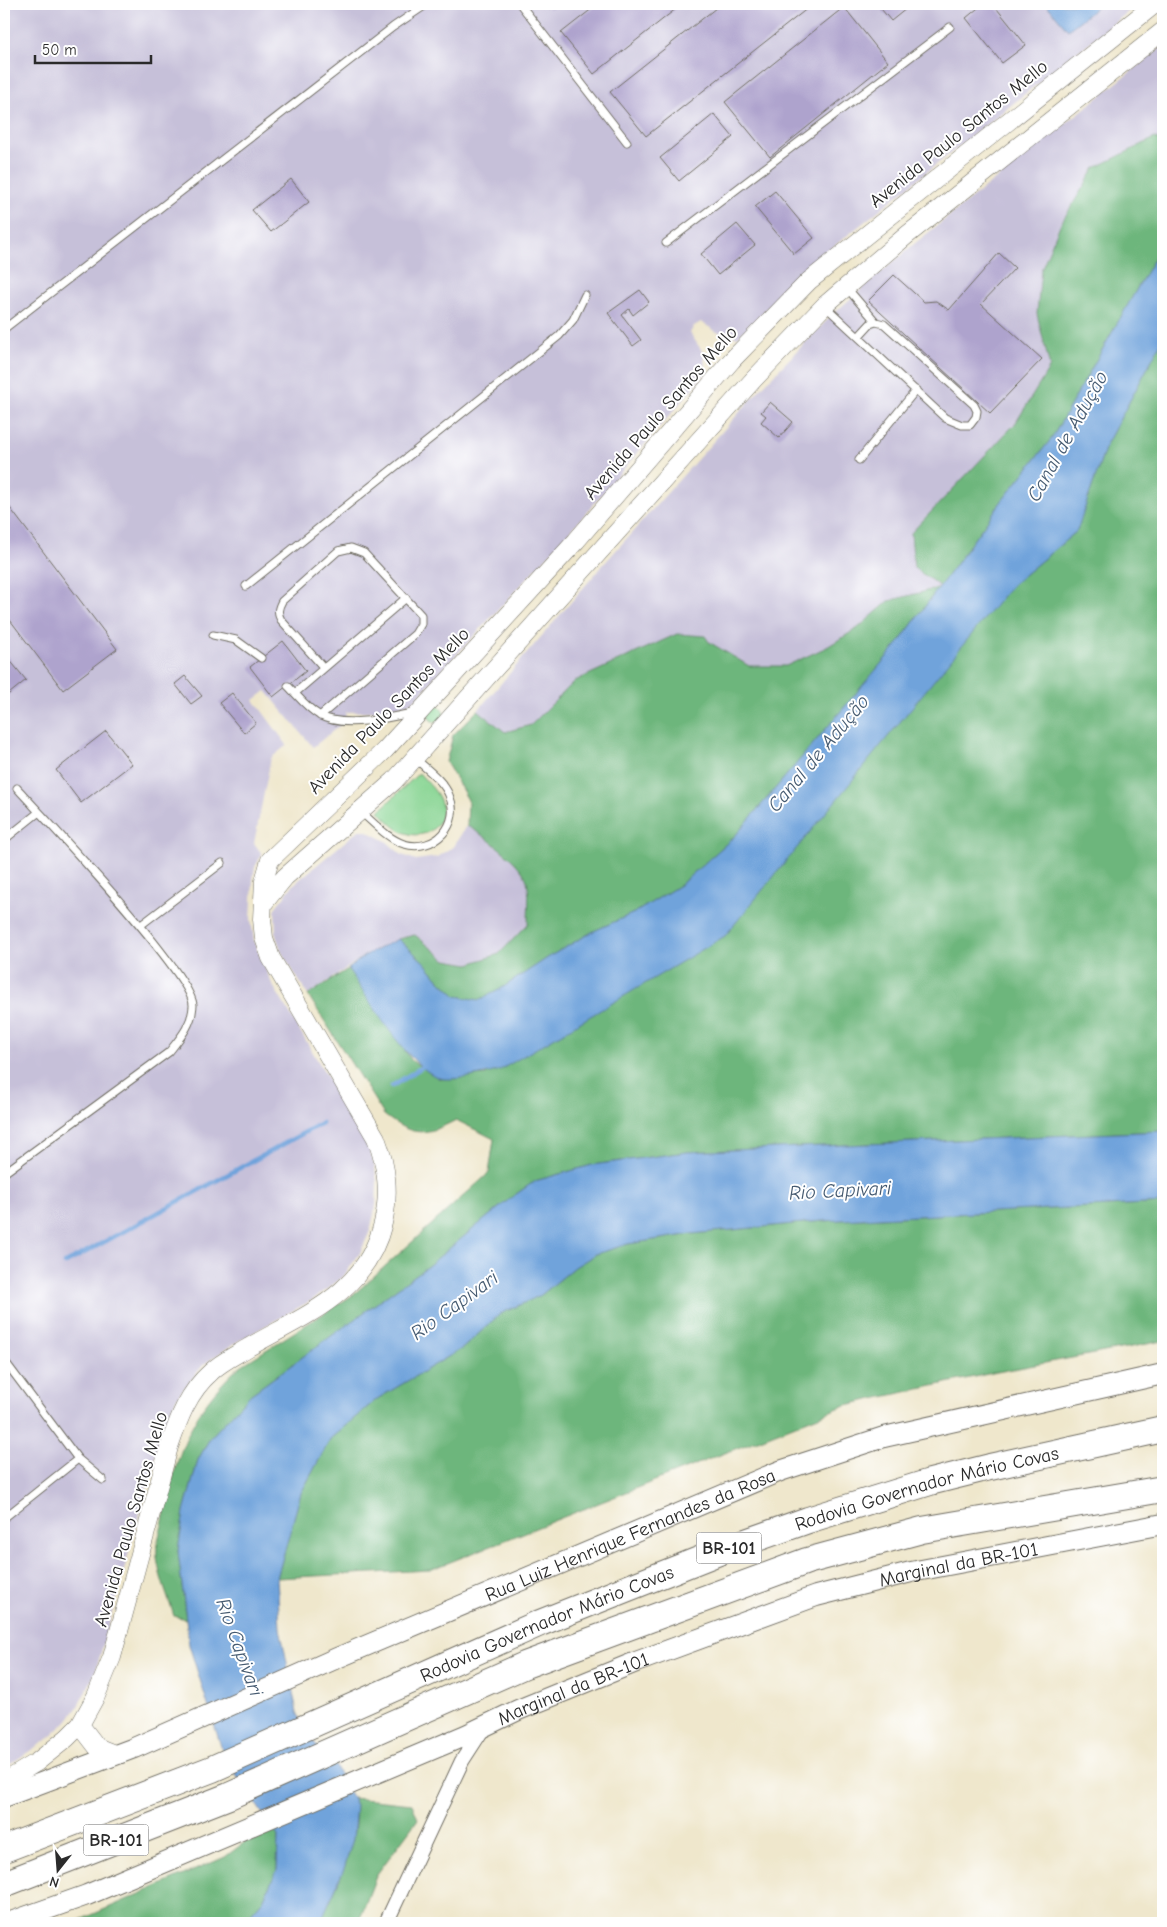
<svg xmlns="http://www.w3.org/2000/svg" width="1167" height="1927" viewBox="0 0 1167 1927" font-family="'Comic Neue',sans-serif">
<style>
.industrial{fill:#c6c0d9}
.green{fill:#87d492;stroke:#59805e}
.forest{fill:#6db67c;stroke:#4c7054}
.water{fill:#6fa3db;stroke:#4d6783}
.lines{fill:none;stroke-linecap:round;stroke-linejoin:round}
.stream{stroke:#6fa3db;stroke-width:4.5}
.building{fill:#aea3cd}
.service-casing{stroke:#706d63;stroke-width:9}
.minor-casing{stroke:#706d63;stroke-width:16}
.tertiary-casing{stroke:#706d63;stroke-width:19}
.secondary-casing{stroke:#706d63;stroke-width:22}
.motorway-casing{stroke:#706d63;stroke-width:28}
.service{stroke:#fff;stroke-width:7}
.minor{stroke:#fff;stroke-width:14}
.tertiary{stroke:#fff;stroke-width:18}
.secondary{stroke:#fff;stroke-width:20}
.motorway{stroke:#fff;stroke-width:26}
.labels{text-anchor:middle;stroke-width:4;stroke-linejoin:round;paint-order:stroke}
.shield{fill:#fff;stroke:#6b6b6b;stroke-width:1}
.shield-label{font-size:18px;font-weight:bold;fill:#2b2b2b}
.street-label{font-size:19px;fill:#2b2b2b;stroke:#fff}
.water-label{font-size:20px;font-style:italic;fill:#465b71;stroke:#fff}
</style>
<rect width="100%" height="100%" fill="#fff"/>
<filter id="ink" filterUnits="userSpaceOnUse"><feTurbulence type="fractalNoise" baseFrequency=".02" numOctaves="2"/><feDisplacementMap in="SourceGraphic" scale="10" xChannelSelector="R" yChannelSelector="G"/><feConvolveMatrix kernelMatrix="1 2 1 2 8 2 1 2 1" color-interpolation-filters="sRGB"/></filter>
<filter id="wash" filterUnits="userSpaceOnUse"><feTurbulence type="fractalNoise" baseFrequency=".0096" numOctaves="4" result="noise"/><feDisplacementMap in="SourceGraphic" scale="20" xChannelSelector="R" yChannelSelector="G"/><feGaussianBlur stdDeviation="1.12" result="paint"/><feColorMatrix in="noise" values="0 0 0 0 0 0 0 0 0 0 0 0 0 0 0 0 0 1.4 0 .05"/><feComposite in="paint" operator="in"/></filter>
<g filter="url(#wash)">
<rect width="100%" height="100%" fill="#efe7cc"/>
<path class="industrial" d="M 4,4 L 1138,4 L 824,254 L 738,337 L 717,332 L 701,322 L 694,326 L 690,333 L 704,354 L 705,374 L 568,534 L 412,703 L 387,711 L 346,712 L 344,722 L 313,747 L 266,691 L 254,700 L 287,745 L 271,758 L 254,843 L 262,854 L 255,867 L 253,880 L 251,919 L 254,941 L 272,984 L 367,1143 L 374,1163 L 377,1182 L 376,1205 L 370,1231 L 360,1253 L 343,1277 L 312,1300 L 233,1344 L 204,1364 L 177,1397 L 168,1417 L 159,1444 L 95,1674 L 77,1708 L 67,1721 L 48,1739 L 4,1768 Z
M 1163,46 L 1163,243 L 941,587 L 499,990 L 364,956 L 308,995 L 282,953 L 276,936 L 275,908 L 293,885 L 359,830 L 365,830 L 386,841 L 402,855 L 416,860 L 437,857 L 453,847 L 469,822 L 468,800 L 446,762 L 453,735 L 478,710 L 603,565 L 762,387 L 834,313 L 914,244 Z"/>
<path class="green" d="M428 714a8 8 0 1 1 16 0a8 8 0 1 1-16 0Z
M 419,773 C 426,781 436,790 440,800 C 448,821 430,839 409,834 C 396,831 387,820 379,811 Z"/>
<path class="forest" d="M 1155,138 L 1163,142 L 1163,243 L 1052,438 L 1001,502 L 897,645 L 735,836 L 680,885 L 636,912 L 594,931 L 552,955 L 499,990 L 479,1000 L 456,996 L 439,980 L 424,962 L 398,939 L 415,935 L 446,960 L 469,964 L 499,954 L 528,924 C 528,911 530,893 527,881 C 523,864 483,834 467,826 L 468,800 L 446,762 L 453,735 L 478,710 L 505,732 L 531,725 L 575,681 L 677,634 L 705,636 L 709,642 L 749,666 L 786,666 L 827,647 L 858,628 L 889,601 L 941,587 L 914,568 L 911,533 L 1015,424 L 1050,367 L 1037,314 L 1041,270 L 1060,225 L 1095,168 Z
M 1163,339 L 1163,1131 L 687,1152 L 592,1165 L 535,1181 L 512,1197 L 428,1266 L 250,1395 L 210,1438 L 198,1460 L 184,1512 L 178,1551 L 186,1619 L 174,1616 C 168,1597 159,1577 157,1557 C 155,1545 162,1528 164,1516 C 178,1451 189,1413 239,1367 L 353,1295 L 489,1173 L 494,1139 L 456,1120 C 425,1136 413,1137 384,1115 L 308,995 L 348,969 L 412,1061 L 440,1079 L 486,1075 L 1012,585 L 1077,531 L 1107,443 Z
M 1163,1203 L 1163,1341 L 997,1372 L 846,1405 L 430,1570 L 277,1578 L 301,1493 L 331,1438 L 377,1399 L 463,1348 L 500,1314 L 541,1295 L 575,1267 L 596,1254 L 628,1244 L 692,1234 L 822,1221 Z
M 353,1798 L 412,1804 L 418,1819 L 377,1874 L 358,1923 L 317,1923 C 334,1900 365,1825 353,1798 Z
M 270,1823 L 278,1836 L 277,1870 L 263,1900 L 243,1923 L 73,1923 L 225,1857 Z"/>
<path class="water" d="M 1046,4 L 1101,4 L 1068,30 Z
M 1163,243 L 1163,339 L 1107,443 L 1077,531 L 1012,585 L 725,936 L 500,1070 C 489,1074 449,1082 439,1078 C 406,1065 369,999 348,969 L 364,956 L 398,939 L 424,962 L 439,980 L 456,996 L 479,1000 L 499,990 L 552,955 L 594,931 L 636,912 L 680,885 L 735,836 L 897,645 L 1001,502 L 1052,438 Z
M 1163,1131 L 1163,1203 L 822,1221 L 692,1234 L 628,1244 L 596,1254 L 575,1267 L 541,1295 L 500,1314 L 463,1348 L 377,1399 L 331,1438 L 301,1493 L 277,1578 L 280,1628 L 297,1712 L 308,1736 L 335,1765 L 356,1806 L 353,1839 L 344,1869 L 324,1914 L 317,1923 L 243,1923 L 263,1900 L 277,1870 L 278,1836 L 225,1759 L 189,1645 L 178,1551 L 184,1512 L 198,1460 L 210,1438 L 250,1395 L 428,1266 L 512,1197 L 535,1181 L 592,1165 L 687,1152 Z"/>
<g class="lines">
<path class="stream" d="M 392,1086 L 425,1065
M 64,1264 L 322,1123"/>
</g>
<g id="blocks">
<path class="building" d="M 546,4 L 557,4 L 550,9 Z
M 598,4 L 682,4 L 594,74 L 561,33 Z
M 721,4 L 813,4 L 646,136 L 610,92 Z
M 877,4 L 912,4 L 891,21 Z
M 983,4 L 993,4 L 1026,45 L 1002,63 L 966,18 Z
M 844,7 L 888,62 L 770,157 L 725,102 Z
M 714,114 L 733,137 L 679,181 L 660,158 Z
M 291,179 L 309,202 L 271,232 L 252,210 Z
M 775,191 L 814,238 L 794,254 L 755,207 Z
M 737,224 L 755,245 L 718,275 L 701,254 Z
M 999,253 L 1015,268 L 981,304 L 1042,359 L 990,413 L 868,301 L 894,275 L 924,302 L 936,301 L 949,310 Z
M 640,290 L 649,302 L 633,315 L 629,309 L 622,315 L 641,340 L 633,346 L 608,313 Z
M 770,402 L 793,422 L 779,438 L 761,422 L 766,416 L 761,412 Z
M 4,500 L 117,649 L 63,690 L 4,612 Z
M 283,641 L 306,671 L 273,697 L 250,667 Z
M 4,653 L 26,680 L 4,698 Z
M 185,676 L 202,696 L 191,704 L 175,684 Z
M 232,693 L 256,723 L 244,733 L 219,703 Z
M 106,731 L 132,764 L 81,803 L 56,770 Z"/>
</g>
</g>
<g filter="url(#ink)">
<use href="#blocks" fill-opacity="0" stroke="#706d63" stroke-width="1"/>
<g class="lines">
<defs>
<path id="service" d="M 520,4 L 627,142
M 666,243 L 950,27
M 847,288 L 876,322
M 825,306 L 945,418 L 962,425 L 970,425 L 976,417 L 977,411 L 974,405 L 884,324 L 876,322 L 870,324 L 859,336
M 4,329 L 393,27 L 427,4
M 859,460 L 916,390
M 246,586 L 559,336 L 573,320 L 585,295
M 213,635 L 236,640 L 261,658
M 288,686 C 297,695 307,708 319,715 C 343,729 389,718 415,712
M 295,693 L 406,598
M 320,716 L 415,634 L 421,624 L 421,615 L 364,553 L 351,548 L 338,551 L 282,601 C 278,608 277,613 281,620 L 324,668
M 361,812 C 374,823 388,839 404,844 C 435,853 462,824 449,795 C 443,780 426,769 415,758
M 4,840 L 39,812
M 141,925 L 222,863
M 4,1173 L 169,1052 C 180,1038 192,1025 193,1006 C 195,976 44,818 17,788
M 4,1360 L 78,1459 L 103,1480
M 4,1518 L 78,1459"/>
<path id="minor" d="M 386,1923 L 462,1761 L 484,1727"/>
<path id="tertiary" d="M 263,904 L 285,877 L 394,781 L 754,379 L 825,305 L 907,235 L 1163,31
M 80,1725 L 97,1747 L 117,1755
M 4,1782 L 37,1762 L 67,1738 L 80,1725 L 96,1696 L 112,1657 L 169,1447 C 178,1420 188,1392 211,1372 C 221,1362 236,1355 249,1347 C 305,1315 366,1293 383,1223 C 390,1193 387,1167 376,1138 L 271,958 L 264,938 L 262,919 L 264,881 L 270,860 L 385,750 L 576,541 L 732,360 L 809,281 L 1155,4"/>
<g id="secondary">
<path id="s1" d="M 4,1797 L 134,1748 L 337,1658 L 780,1471 L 884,1437 L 1163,1374"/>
<path id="s2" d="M 8,1923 L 87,1895 L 466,1735 L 518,1710 L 636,1662 L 816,1596 L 911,1572 L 1163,1524"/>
</g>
<g id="motorway">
<path id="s3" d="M 4,1849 L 212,1769 L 540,1623 L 729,1548 L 808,1520 L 930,1482 L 990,1467 L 1163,1429"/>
<path d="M 4,1884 L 229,1796 L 525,1665 L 807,1561 L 922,1530 L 1163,1489"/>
</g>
</defs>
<use href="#service" class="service-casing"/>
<use href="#minor" class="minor-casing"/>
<use href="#tertiary" class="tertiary-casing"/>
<use href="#secondary" class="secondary-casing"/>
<use href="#motorway" class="motorway-casing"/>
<use href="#service" class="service"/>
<use href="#minor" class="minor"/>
<use href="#tertiary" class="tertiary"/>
<use href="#secondary" class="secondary"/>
<use href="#motorway" class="motorway"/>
</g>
</g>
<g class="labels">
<g class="shield">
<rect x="696.5" y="1532.5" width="65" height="31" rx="4"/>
<rect x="83.5" y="1824.5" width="65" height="31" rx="4"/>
</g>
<g class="shield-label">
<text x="729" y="1554">BR-101</text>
<text x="116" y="1846">BR-101</text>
</g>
<g class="street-label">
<text transform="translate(958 133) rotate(-39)" y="7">Avenida Paulo Santos Mello</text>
<text transform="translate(660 412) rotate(-49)" y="7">Avenida Paulo Santos Mello</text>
<text transform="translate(388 710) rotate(-46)" y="7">Avenida Paulo Santos Mello</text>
<text dy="7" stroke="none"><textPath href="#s3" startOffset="992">Rodovia Governador Mário Covas</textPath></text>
<text transform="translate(130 1519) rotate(-74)" y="7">Avenida Paulo Santos Mello</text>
<text dy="7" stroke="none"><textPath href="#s1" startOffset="679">Rua Luiz Henrique Fernandes da Rosa</textPath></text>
<text dy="7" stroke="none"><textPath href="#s2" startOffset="1018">Marginal da BR-101</textPath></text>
<text dy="7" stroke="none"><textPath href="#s3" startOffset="588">Rodovia Governador Mário Covas</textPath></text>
<text dy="7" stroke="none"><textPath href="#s2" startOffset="612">Marginal da BR-101</textPath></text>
</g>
<g class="water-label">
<text transform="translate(1067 436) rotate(-61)" y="7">Canal de Adução</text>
<text transform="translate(818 753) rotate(-50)" y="7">Canal de Adução</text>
<text transform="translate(840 1190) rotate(-3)" y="7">Rio Capivari</text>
<text transform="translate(454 1305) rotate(-36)" y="7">Rio Capivari</text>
<text transform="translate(240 1647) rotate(70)" y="7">Rio Capivari</text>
</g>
</g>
<rect width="1167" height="1927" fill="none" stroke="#fff" stroke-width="20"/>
<g transform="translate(58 1870) rotate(197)" stroke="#ffffff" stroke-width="4" paint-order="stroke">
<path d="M0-4L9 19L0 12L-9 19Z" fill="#2b2b2b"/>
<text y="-8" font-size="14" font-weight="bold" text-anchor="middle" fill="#2b2b2b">N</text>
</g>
<path d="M35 55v8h116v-8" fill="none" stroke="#2b2b2b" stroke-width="2.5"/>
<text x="42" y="55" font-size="15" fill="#2b2b2b" stroke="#ffffff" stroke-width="4" paint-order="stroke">50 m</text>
</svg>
